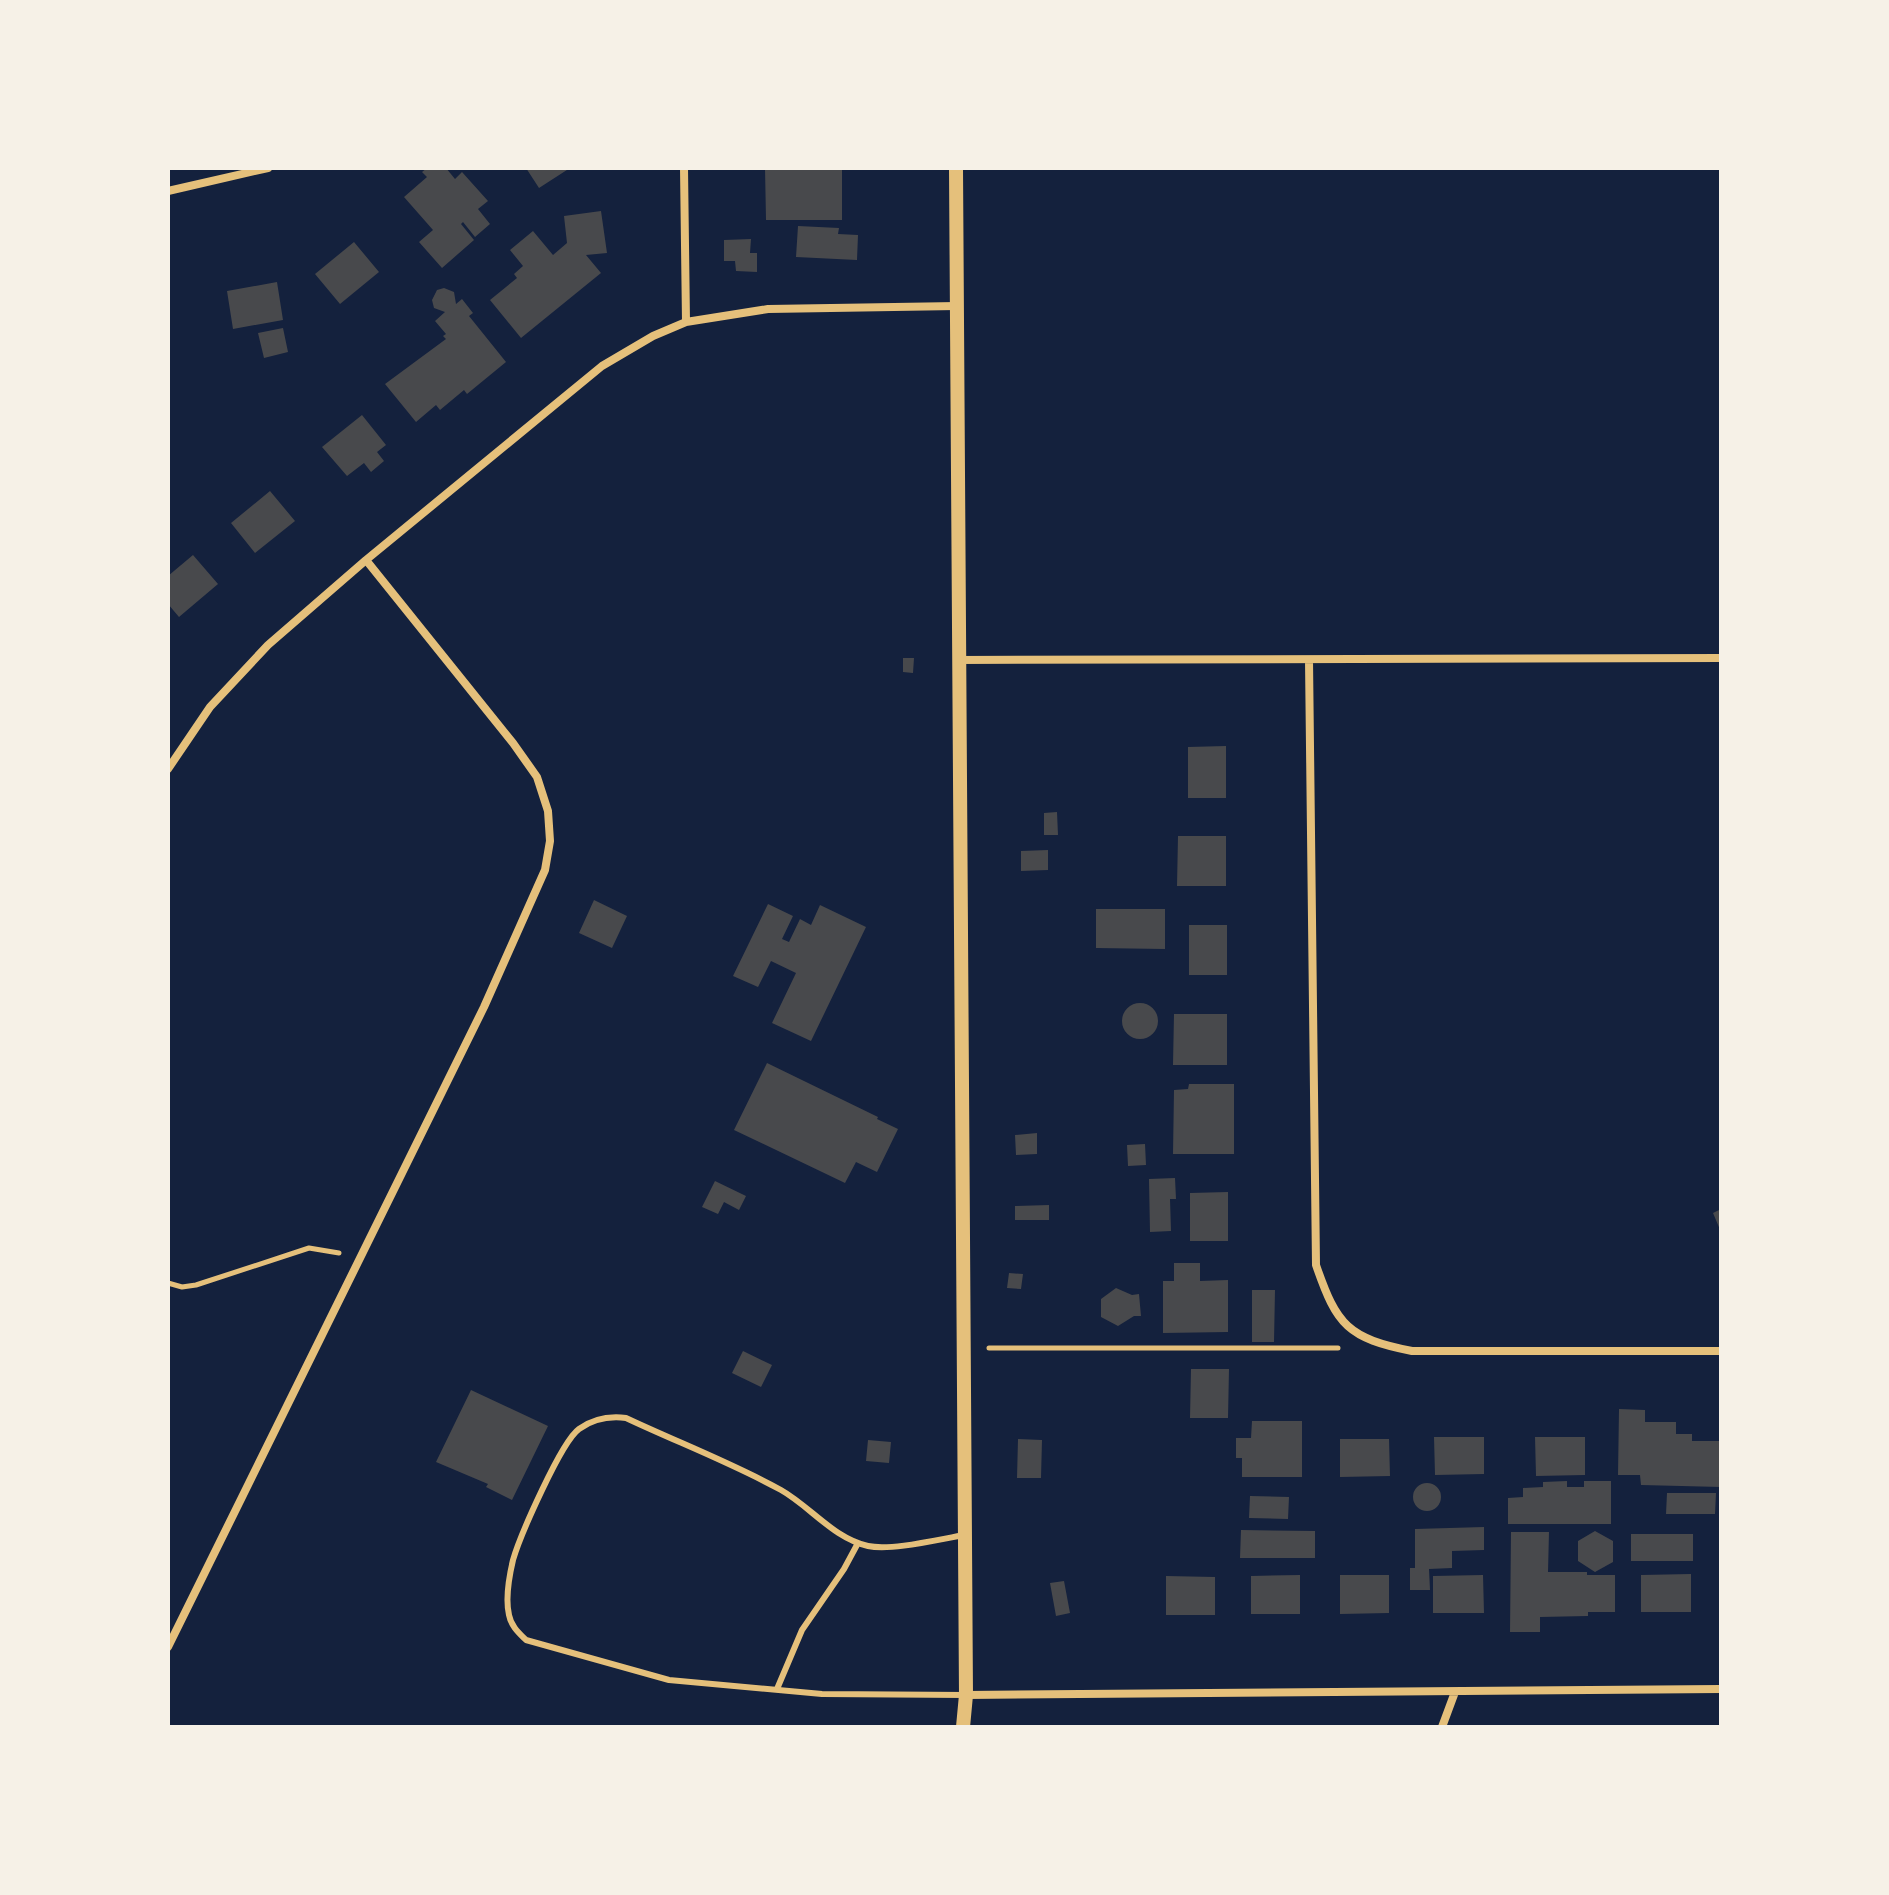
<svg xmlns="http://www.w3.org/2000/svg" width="1889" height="1895" viewBox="0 0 1889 1895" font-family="Rubik,sans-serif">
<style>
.building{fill:#48494c}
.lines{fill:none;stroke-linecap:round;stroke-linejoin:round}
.path{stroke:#e5c07b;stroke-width:5}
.service{stroke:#e5c07b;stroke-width:6}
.minor{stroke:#e5c07b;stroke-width:8}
.tertiary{stroke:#e5c07b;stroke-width:14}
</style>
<rect width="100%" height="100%" fill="#14213d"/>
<path class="building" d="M 427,168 L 446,168 L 455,179 L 462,172 L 488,201 L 478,209 L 490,224 L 475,237 L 463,222 L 461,224 L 474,240 L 442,268 L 419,242 L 433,230 L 404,197 L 427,177 L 422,172 Z
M 526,168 L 570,168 L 539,188 Z
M 765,168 L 842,168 L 842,220 L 766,220 Z
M 601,211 L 607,253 L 586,255 L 601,273 L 521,338 L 490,300 L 517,278 L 514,274 L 523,266 L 510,250 L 533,231 L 553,255 L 567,243 L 564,216 Z
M 798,226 L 839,228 L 838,234 L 858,235 L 857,260 L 796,257 Z
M 751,239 L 750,253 L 757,253 L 757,272 L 736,271 L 735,261 L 724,261 L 724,240 Z
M 354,242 L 379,272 L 340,304 L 315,274 Z
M 277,282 L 283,320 L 233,329 L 227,291 Z
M 444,288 L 454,292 L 456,304 L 462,299 L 473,313 L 469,316 L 506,362 L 467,394 L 464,390 L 440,410 L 436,405 L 416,422 L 385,384 L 446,339 L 443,336 L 446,334 L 435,321 L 445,312 L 434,308 L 432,300 L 437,290 Z
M 283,328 L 288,352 L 264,358 L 258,333 Z
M 362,415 L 386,445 L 377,452 L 384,461 L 371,472 L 364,463 L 347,476 L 322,447 Z
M 270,491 L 295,521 L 255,553 L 231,523 Z
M 193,555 L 218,584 L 179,617 L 168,604 L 168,576 Z
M 903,658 L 914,658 L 913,673 L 903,672 Z
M 1226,746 L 1226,798 L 1188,798 L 1188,747 Z
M 1057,812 L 1058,835 L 1044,835 L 1044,813 Z
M 1178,836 L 1226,836 L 1226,886 L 1177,886 Z
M 1048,850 L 1048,870 L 1021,871 L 1021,851 Z
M 594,900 L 627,916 L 612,948 L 579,933 Z
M 768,904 L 793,916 L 782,939 L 789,942 L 800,919 L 811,925 L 820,905 L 866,927 L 811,1041 L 772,1023 L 796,973 L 771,961 L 758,987 L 733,976 Z
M 1096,909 L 1165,909 L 1165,949 L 1096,948 Z
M 1189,925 L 1227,925 L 1227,975 L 1189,975 Z
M1122 1021a18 18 0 1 1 36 0a18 18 0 1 1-36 0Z
M 1174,1014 L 1227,1014 L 1227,1065 L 1173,1065 Z
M 767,1063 L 878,1117 L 877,1119 L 898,1129 L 877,1172 L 856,1162 L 845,1183 L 734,1130 Z
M 1189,1084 L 1234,1084 L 1234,1154 L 1173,1154 L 1174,1090 L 1188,1089 Z
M 1037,1133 L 1037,1154 L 1016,1155 L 1015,1135 Z
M 1145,1144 L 1146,1165 L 1128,1166 L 1127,1145 Z
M 1175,1178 L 1176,1199 L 1170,1199 L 1171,1231 L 1150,1232 L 1149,1179 Z
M 715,1181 L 746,1196 L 739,1210 L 724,1202 L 718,1214 L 702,1207 Z
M 1228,1192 L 1228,1241 L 1190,1241 L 1190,1193 Z
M 1049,1205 L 1049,1220 L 1015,1220 L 1015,1206 Z
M 1721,1209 L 1721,1232 L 1713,1213 Z
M 1174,1263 L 1200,1263 L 1200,1281 L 1228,1280 L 1228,1332 L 1163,1333 L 1163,1281 L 1174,1281 Z
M 1009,1273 L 1023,1274 L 1021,1289 L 1007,1288 Z
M 1116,1288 L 1132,1295 L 1139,1294 L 1141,1316 L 1134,1316 L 1118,1326 L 1101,1317 L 1101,1299 Z
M 1252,1290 L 1275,1290 L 1274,1342 L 1252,1342 Z
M 743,1351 L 772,1365 L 761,1387 L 732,1373 Z
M 1191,1369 L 1229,1369 L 1228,1418 L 1190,1418 Z
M 471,1390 L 548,1426 L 512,1500 L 486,1487 L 488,1484 L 436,1462 Z
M 1619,1409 L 1645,1410 L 1645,1422 L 1676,1422 L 1676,1434 L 1692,1434 L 1692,1441 L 1721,1441 L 1721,1487 L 1641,1485 L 1640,1475 L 1618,1475 Z
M 1252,1421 L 1302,1421 L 1302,1477 L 1242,1477 L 1242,1458 L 1236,1458 L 1236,1438 L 1251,1438 Z
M 1434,1437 L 1484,1437 L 1484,1474 L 1435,1475 Z
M 1535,1437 L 1585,1437 L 1585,1475 L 1536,1476 Z
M 1018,1439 L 1042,1440 L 1041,1478 L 1017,1478 Z
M 1340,1439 L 1389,1439 L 1390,1476 L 1340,1477 Z
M 868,1440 L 891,1442 L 889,1463 L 866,1461 Z
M 1567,1481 L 1567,1487 L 1584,1487 L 1584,1481 L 1611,1481 L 1611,1524 L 1508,1524 L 1508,1498 L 1523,1497 L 1523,1488 L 1543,1487 L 1543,1482 Z
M1413 1497a14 14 0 1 1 28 0a14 14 0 1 1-28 0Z
M 1667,1493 L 1716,1493 L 1715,1514 L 1666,1514 Z
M 1250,1496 L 1289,1497 L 1288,1519 L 1249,1518 Z
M 1484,1527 L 1484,1550 L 1452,1551 L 1452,1568 L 1429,1569 L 1430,1590 L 1410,1590 L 1410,1568 L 1415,1568 L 1415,1529 Z
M 1241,1530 L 1315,1531 L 1315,1558 L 1240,1558 Z
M 1595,1531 L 1613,1541 L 1613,1562 L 1595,1572 L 1578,1561 L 1578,1541 Z
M 1511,1532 L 1549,1532 L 1548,1572 L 1587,1572 L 1587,1575 L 1615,1575 L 1615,1612 L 1588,1612 L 1588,1616 L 1540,1617 L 1540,1632 L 1510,1632 Z
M 1631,1534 L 1693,1534 L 1693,1561 L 1631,1561 Z
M 1691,1574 L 1691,1612 L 1641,1612 L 1641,1575 Z
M 1300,1575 L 1300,1614 L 1251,1614 L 1251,1576 Z
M 1340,1575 L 1389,1575 L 1389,1613 L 1340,1614 Z
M 1483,1575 L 1484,1613 L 1433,1613 L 1433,1576 Z
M 1166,1576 L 1215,1577 L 1215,1615 L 1166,1615 Z
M 1064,1581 L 1070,1613 L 1056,1616 L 1050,1583 Z"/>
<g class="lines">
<path class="path" d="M 168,1283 L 182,1287 L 196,1285 L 309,1248 L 339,1253
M 989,1348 L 1338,1348"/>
<path class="service" d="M 965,1535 C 940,1539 892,1551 868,1546 C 833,1538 811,1507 781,1490 C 732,1463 677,1442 626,1418 C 610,1416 593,1419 579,1429 C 561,1442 520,1536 513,1560 C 509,1577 505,1598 509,1615 C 511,1626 519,1633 526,1640 L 669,1680 L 822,1694 L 966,1695
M 777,1689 L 802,1630 L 844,1569 L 858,1543"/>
<path class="minor" d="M 684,168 L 686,322
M 168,191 L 268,168
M 958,660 L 1721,658
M 1309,660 L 1316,1265 C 1337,1326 1348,1338 1412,1351 L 1721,1351
M 168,769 L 210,707 L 268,645 L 366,560 L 602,366 L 653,336 L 686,322 L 768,309 L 957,306
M 168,1647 L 484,1007 L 545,870 L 550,841 L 548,811 L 537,777 L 513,743 L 366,560
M 966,1695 L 1721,1689
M 1442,1727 L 1455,1692"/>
<path class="tertiary" d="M 956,168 L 966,1695 L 963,1727"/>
</g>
<rect width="1889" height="1895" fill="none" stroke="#f6f1e7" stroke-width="340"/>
</svg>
